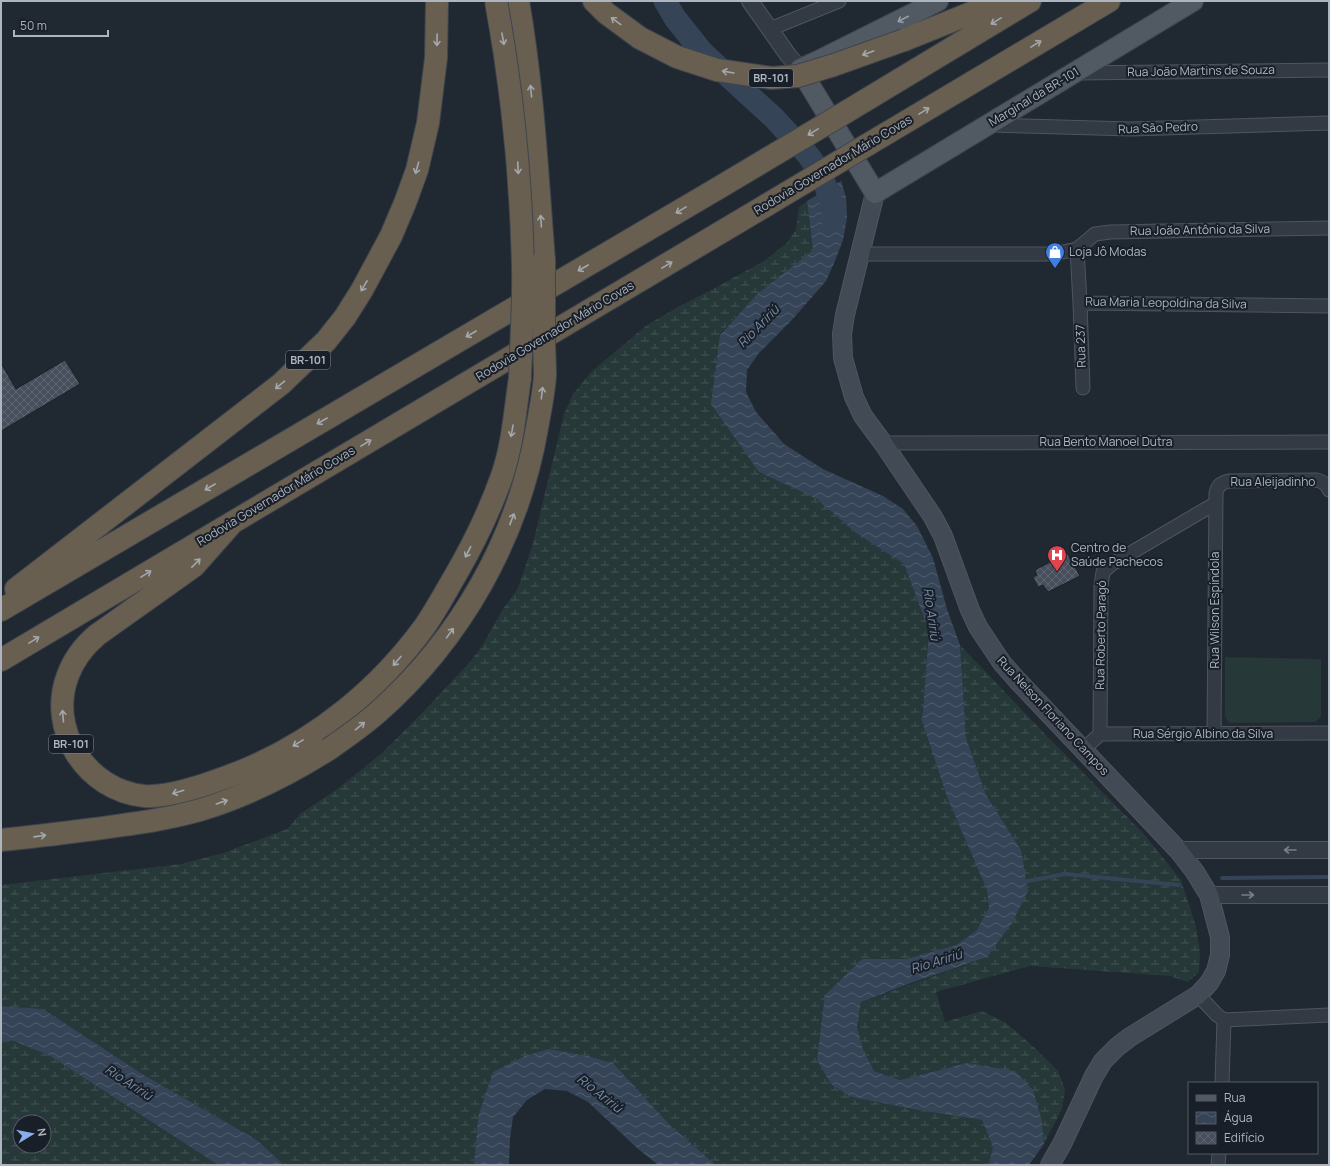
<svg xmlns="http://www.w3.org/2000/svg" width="1330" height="1166" viewBox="0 0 1330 1166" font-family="Manrope,sans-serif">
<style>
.grass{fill:#263838}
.wetland{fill:url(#wetland-marsh);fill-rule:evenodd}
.water{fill:url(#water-waves)}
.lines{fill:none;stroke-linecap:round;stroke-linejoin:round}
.stream{stroke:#364458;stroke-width:4}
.river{stroke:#364458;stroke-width:23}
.building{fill:url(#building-cross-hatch);stroke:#1b212a}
.minor-casing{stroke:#4e555e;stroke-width:15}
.tertiary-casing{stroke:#4e555e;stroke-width:18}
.secondary-casing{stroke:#4e555e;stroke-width:20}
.primary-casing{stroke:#3d434d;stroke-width:22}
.motorway-casing{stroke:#3e454e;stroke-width:24}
.minor{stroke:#333a43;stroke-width:13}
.tertiary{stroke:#333a43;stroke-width:16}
.secondary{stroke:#424a56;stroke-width:18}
.primary{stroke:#515963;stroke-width:20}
.motorway{stroke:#695f51;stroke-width:22}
.motorway-bridge-casing{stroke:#3e454e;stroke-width:24;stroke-linecap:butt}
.motorway-bridge{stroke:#695f51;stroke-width:22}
.oneway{stroke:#969ea9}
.oneway2{stroke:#a3a8af}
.oneway3{stroke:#767e88}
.labels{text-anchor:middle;stroke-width:4;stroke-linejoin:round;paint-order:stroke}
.shield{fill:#191f28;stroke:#818892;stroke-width:1}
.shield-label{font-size:11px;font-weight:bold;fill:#adb5c0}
.street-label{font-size:12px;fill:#adb5c0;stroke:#191f28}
.poi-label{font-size:12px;fill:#adb5c0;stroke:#191f28;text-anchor:start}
.water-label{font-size:13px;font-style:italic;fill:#788da7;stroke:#191f28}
</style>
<defs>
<pattern id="wetland-marsh" width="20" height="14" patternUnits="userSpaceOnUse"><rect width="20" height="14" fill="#263838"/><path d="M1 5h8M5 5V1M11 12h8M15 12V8" fill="none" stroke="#435353"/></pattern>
<pattern id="water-waves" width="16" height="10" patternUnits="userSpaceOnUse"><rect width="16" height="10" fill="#364458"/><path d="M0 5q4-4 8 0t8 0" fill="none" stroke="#505d6e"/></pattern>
<pattern id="building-cross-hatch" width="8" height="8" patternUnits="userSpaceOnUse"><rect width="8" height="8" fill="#474f5c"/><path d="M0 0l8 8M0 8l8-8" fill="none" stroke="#5f6672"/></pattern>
</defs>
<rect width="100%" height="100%" fill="#202832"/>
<path class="grass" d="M 1225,657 L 1321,659 L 1321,716 L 1316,722 L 1230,723 L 1227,720 L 1225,716 Z"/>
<path class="wetland" d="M 807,201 L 813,250 L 756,295 L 720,334 L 759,472 L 817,499 L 856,533 L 904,564 L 929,631 L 922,721 L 947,797 L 987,890 L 989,908 L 976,931 L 956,945 L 906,959 L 861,959 L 851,1097 L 918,1110 L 982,1120 L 993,1147 L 989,1163 L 978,1165 L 716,1165 L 671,1126 L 613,1063 L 588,1056 L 549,1049 L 478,1117 L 474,1165 L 284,1165 L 257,1140 L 144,1075 L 43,1009 L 1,1006 L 1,885 L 181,864 L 223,853 L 287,829 L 301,813 L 336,790 L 382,753 L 422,713 L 469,663 L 482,646 L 503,609 L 518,588 L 533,543 L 564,414 L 573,394 L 592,371 L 647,325 L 680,306 L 713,289 L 764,261 L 787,243 L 796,229 L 799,207 Z
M 960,645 L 1041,730 L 1143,833 L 1181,880 L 1196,926 L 1200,952 L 1199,972 L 1188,982 L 1170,976 L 1030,966 L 936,992 L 945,1022 L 982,1011 L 1006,1023 L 1036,1049 L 1058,1071 L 1065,1089 L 1062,1109 L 1044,1144 L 1042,1121 L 967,1063 L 900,1080 L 874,1071 L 863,1049 L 857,1027 L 861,1002 L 987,957 L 1021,850 L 986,795 L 966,738 Z
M 1,1041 L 14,1041 L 50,1056 L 218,1165 L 1,1165 ZM 20,1122 L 44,1122 L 44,1146 L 20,1146 Z"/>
<path class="water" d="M 841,181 L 846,197 L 847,218 L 843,240 L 835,261 L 826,281 L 791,321 L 759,353 L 747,370 L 746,392 L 756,412 L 784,444 L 823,469 L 883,496 L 903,509 L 917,526 L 933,558 L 947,609 L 960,645 L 966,738 L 986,795 L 1021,850 L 1028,891 L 1012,923 L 987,957 L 911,983 L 861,1002 L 857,1027 L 863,1049 L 874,1071 L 900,1080 L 967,1063 L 1015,1071 L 1033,1090 L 1042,1121 L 1044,1144 L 1029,1165 L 978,1165 L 989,1163 L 993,1147 L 982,1120 L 918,1110 L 851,1097 L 831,1084 L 817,1060 L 825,995 L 862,959 L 906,959 L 956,945 L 976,931 L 989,908 L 987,890 L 947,797 L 922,721 L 929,631 L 904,564 L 856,533 L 817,499 L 759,472 L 711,404 L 720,335 L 756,295 L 813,250 L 807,201 Z
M 1,1006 L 43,1009 L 144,1075 L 257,1140 L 284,1165 L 218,1165 L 50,1056 L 14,1041 L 1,1041 Z
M 549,1049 L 588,1056 L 613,1063 L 671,1126 L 716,1165 L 658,1165 L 637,1148 L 588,1102 L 567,1091 L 545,1089 L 527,1100 L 513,1117 L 510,1138 L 509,1165 L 474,1165 L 478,1117 L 493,1072 L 525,1056 Z"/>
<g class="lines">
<path class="stream" d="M 1222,878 L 1329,877
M 1023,882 L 1065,874 L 1179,885"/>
<path class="river" d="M 665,1 L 675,18 L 702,52 L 774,118 L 808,155 L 820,172 L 834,208 L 833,220"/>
</g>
<path class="building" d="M 65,360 L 80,384 L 1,431 L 1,363 L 16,389 Z
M 1067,553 L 1080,576 L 1048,592 L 1043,585 L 1038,587 L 1033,577 L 1037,575 L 1035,570 Z"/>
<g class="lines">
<defs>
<path id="minor" d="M 770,29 L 839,1
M 1077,73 L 1329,70
M 989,125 L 1131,129 L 1329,123
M 1077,249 L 1095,234 L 1110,232 L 1329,228
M 860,254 L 1053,254 L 1077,249 L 1080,303 L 1329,306
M 1080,303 L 1083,388
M 883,443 L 1329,442
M 1100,734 L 1101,586 L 1103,572 L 1112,564 L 1216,503
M 1214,734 L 1216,493 C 1218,485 1221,483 1229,481 L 1317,480 C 1323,482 1327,484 1329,490
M 1083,750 L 1100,734 L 1329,733
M 1198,995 L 1217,1015 L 1224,1020 L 1329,1015
M 1222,1083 L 1224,1020
M 1218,1165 L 1219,1153"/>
<path id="tertiary" d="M 750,1 L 788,55 L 800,69
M 1178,850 L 1329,850
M 1209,895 L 1329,895"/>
<path id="secondary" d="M 875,193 L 845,315 L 842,334 L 843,358 L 854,397 L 863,416 L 883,443 L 933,517 L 943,536 L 970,610 L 978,627 L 1002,663 L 1017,680 L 1178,850 L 1195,872 L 1209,895 L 1220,937 L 1220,955 L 1216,971 L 1209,983 L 1198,995 L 1130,1037 L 1117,1047 L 1103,1061 L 1094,1076 L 1062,1144 L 1050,1165"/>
<path id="primary" d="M 938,1 L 820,60 L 800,69 L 875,193 L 1193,1"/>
<path id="motorway" d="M 518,1 C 533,87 537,173 544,260
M 594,1 L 606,13 L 640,38
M 904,40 L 1001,1
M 846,112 L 1030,1
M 867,145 L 1109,1
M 232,523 L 194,566 L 97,635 C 84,646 74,659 68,675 C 47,729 86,790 144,796 C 172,798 220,780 247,769 C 318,739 379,689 425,626 C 436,610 445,593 455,576 C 473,545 490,510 502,476 C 513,445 515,410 520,378
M 16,589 L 281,384 L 326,341 L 345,317 L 362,290 L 391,236 L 405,203 L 417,170 L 428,123 L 436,58 L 437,1
M 1,610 L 715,190
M 1,660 L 765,206
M 1,840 C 32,837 64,833 95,829 C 130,824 165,820 200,810 C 246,796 288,775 329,749"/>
</defs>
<use href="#minor" class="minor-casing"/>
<use href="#tertiary" class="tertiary-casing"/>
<use href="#secondary" class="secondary-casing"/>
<use href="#primary" class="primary-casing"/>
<use href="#motorway" class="motorway-casing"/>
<use href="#minor" class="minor"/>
<use href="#tertiary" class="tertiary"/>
<use href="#secondary" class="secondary"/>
<use href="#primary" class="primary"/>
<use href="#motorway" class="motorway"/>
<defs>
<path id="motorway-bridge" d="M 496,1 C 512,88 521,177 523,266 C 524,303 521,341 520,378
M 640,38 L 677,57 L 717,70 L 772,78 L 798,76 L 834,65 L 904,40
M 715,190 L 846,112
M 765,206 L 867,145
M 329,749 C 345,738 362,726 377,713 C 461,639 518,538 537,428 C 540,411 544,392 545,375 C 545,363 544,350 544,338 C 544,312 544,286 544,260"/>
</defs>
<use href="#motorway-bridge" class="motorway-bridge-casing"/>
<use href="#motorway-bridge" class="motorway-bridge"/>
</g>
<defs><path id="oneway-shaft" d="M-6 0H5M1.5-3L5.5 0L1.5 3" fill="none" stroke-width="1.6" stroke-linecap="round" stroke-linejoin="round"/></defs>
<use class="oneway" href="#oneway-shaft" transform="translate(903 19) rotate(153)"/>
<g class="oneway2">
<use href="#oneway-shaft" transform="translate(616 21) rotate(-144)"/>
<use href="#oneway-shaft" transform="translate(996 21) rotate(149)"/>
<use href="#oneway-shaft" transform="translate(503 39) rotate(80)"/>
<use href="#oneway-shaft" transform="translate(437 40) rotate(91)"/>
<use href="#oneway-shaft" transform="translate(1036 44) rotate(-31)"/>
<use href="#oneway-shaft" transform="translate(868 53) rotate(160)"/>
<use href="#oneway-shaft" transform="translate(728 72) rotate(-170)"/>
<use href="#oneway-shaft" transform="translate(531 91) rotate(-96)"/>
<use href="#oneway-shaft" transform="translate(924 111) rotate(-31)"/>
<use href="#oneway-shaft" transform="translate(813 132) rotate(149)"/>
<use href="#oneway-shaft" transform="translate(417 168) rotate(106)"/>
<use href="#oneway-shaft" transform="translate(518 168) rotate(87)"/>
<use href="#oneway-shaft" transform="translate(681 210) rotate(149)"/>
<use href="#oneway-shaft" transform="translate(541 221) rotate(-94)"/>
<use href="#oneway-shaft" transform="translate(667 265) rotate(-31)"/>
<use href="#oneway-shaft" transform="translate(583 268) rotate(150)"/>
<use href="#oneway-shaft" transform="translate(364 286) rotate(120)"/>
<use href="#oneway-shaft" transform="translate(471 334) rotate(150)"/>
<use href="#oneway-shaft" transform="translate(280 385) rotate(140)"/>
<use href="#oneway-shaft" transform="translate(542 393) rotate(-83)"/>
<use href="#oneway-shaft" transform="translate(322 421) rotate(150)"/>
<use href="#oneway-shaft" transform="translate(512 431) rotate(100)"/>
<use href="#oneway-shaft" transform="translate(366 443) rotate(-31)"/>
<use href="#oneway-shaft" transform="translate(210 487) rotate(150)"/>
<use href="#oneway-shaft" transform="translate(512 519) rotate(-69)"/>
<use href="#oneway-shaft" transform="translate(468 552) rotate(117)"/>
<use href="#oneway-shaft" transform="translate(196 563) rotate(-45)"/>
<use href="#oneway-shaft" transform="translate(146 574) rotate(-31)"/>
<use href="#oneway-shaft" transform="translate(450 633) rotate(-54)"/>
<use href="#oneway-shaft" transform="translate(34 640) rotate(-31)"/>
<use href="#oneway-shaft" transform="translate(397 661) rotate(131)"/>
<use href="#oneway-shaft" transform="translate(63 716) rotate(-95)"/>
<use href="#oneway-shaft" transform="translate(360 726) rotate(-39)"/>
<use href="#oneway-shaft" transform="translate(298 743) rotate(149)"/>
<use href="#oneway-shaft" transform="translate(178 792) rotate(163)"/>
<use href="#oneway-shaft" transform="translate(222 802) rotate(-19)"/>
<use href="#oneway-shaft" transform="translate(40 836) rotate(-8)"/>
</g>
<g class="oneway3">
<use href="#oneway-shaft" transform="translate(1290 850) rotate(-180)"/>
<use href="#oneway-shaft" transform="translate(1248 895)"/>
</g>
<defs>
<symbol id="shop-pin" viewBox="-11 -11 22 30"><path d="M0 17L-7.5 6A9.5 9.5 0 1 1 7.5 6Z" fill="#3f7fe0" stroke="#191f28"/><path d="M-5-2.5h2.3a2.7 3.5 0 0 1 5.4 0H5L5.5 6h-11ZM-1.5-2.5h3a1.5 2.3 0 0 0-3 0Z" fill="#fff"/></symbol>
<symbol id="hospital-pin" viewBox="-11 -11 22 30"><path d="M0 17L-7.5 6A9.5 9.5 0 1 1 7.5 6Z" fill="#e0444e" stroke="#191f28"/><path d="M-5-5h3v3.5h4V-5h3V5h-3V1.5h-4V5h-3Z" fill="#fff"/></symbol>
</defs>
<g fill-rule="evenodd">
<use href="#shop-pin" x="1044" y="241" width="22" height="30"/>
<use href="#hospital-pin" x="1046" y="544" width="22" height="30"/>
</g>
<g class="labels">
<g class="shield">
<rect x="749" y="69" width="44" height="18" rx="3"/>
<rect x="286" y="351" width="44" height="18" rx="3"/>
<rect x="49" y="735" width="44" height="18" rx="3"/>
</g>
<g class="shield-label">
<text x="771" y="82">BR-101</text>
<text x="308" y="364">BR-101</text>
<text x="71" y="748">BR-101</text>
</g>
<g class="street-label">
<text transform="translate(1201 71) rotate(-1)" y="4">Rua João Martins de Souza</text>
<text transform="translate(1034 97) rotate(-31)" y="4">Marginal da BR-101</text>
<text transform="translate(1158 128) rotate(-2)" y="4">Rua São Pedro</text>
<text transform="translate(833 165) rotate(-31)" y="4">Rodovia Governador Mário Covas</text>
<text transform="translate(1200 230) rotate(-1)" y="4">Rua João Antônio da Silva</text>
<text transform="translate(1166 303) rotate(1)" y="4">Rua Maria Leopoldina da Silva</text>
<text transform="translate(555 331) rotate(-31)" y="4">Rodovia Governador Mário Covas</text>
<text transform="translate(1081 346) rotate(-92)" y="4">Rua 237</text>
<text x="1106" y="446">Rua Bento Manoel Dutra</text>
<text x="1273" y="486">Rua Aleijadinho</text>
<text transform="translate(276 496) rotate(-31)" y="4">Rodovia Governador Mário Covas</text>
<text transform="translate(1215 610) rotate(-90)" y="4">Rua Wilson Espíndola</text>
<text transform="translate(1101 635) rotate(-89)" y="4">Rua Roberto Paragó</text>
<text transform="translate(1053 716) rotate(47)" y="4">Rua Nelson Floriano Campos</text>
<text x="1203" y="738">Rua Sérgio Albino da Silva</text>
</g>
<g class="poi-label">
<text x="1069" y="256">Loja Jô Modas</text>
<text x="1071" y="552">Centro de<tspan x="1071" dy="14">Saúde Pachecos</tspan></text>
</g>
<g class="water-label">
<text transform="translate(758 326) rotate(-46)" y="5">Rio Aririú</text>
<text transform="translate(932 614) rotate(82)" y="5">Rio Aririú</text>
<text transform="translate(936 961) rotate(-17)" y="5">Rio Aririú</text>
<text transform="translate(129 1082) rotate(33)" y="5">Rio Aririú</text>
<text transform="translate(600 1093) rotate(38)" y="5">Rio Aririú</text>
</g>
</g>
<rect width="1330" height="1166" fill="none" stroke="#adb5c0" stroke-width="4"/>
<rect x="1188" y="1082" width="130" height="72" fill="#191f28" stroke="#545b65"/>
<rect x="1196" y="1095" width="20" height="6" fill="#515963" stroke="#545b65"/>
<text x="1224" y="1102" font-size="12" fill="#adb5c0">Rua</text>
<rect x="1196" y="1112" width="20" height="12" fill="url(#water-waves)" stroke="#545b65"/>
<text x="1224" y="1122" font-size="12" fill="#adb5c0">Água</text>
<rect x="1196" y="1132" width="20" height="12" fill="url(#building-cross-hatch)" stroke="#545b65"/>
<text x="1224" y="1142" font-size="12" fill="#adb5c0">Edifício</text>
<g transform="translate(32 1134) rotate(80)"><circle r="19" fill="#191f28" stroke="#545b65"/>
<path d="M0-3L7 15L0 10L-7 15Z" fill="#87afec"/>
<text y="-6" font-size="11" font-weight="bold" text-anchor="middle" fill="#adb5c0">N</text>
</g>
<path d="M14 30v6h94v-6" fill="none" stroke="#adb5c0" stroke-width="2"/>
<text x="20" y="30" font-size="12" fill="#adb5c0" stroke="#191f28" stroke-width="3" paint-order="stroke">50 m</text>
</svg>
